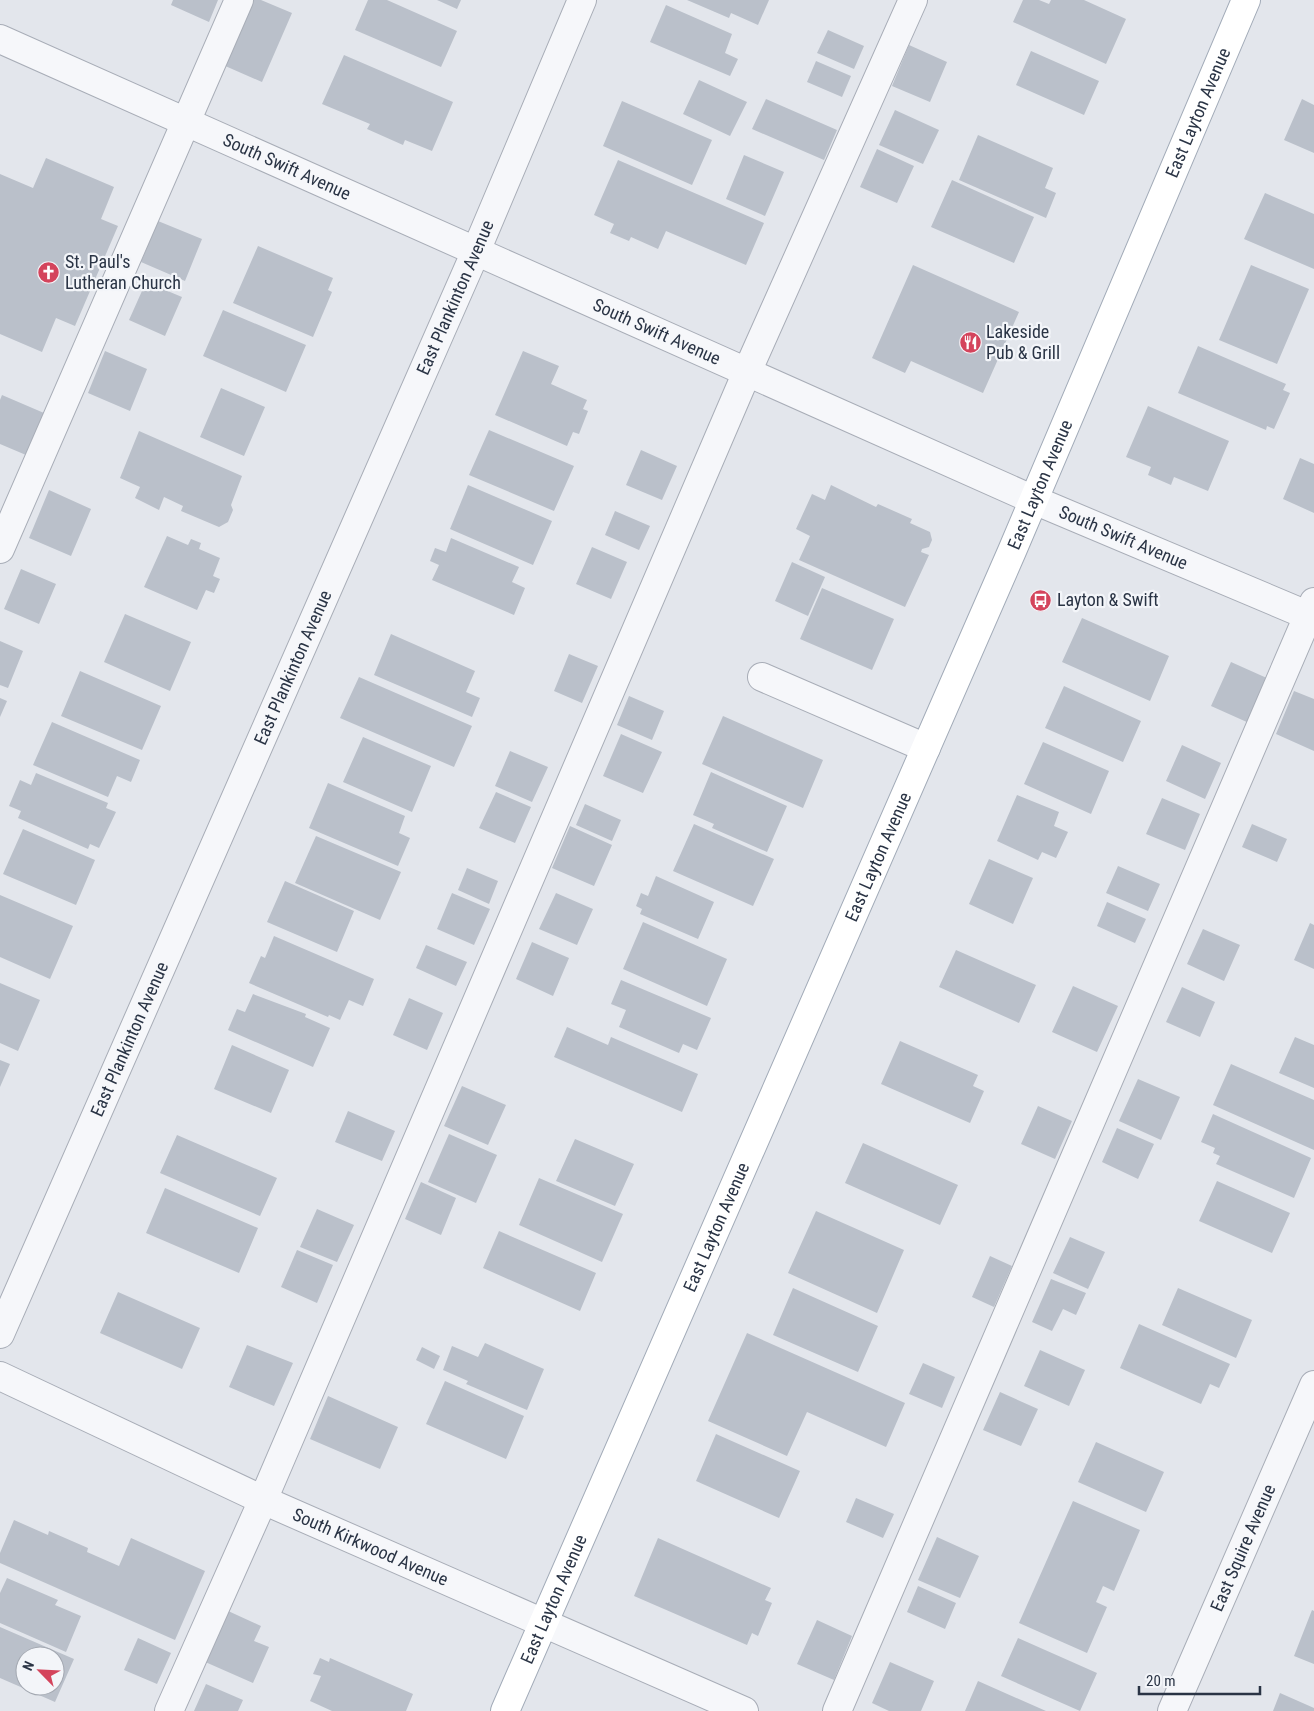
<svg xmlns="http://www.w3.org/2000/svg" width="1314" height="1711" viewBox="0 0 1314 1711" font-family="'Roboto Condensed',sans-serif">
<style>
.building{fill:#bac0ca;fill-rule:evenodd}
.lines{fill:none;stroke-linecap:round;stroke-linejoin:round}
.minor-casing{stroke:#a8adb7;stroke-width:30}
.major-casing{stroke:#a2abb8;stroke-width:30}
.minor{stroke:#f6f7fa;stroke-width:28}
.major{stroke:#fff;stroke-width:28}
.labels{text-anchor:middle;stroke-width:4.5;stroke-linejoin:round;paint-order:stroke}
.street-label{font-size:18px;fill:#2a3445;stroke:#f3f5f9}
.poi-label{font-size:18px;fill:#2a3445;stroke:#f3f5f9;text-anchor:start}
</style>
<rect width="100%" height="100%" fill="#e3e6ec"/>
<path class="building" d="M 173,0 L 218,0 L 209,22 L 171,5 Z
M 253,0 L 261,0 L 292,13 L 262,82 L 223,65 Z
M 368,0 L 387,0 L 457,31 L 441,67 L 355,30 Z
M 437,0 L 461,0 L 457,9 Z
M 687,0 L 769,0 L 758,25 L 731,13 L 729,18 Z
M 1023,0 L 1039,0 L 1049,4 L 1051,0 L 1084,0 L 1126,19 L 1106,64 L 1013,22 Z
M 666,5 L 732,34 L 725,53 L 738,59 L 730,76 L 650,42 Z
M 828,30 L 864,46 L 854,69 L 817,53 Z
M 909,45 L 947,62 L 930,102 L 892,86 Z
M 1031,51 L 1099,81 L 1084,115 L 1016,85 Z
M 344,55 L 453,102 L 432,151 L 405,140 L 403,145 L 367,129 L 370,124 L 322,104 Z
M 816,61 L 851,76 L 842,97 L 807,82 Z
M 699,80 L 747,102 L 730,136 L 683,114 Z
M 766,99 L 837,130 L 824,160 L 752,129 Z
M 1302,99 L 1314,105 L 1314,153 L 1284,140 Z
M 622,101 L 712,140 L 692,185 L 603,146 Z
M 895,110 L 939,130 L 923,164 L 879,145 Z
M 978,135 L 1053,168 L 1045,188 L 1056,193 L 1046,218 L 959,180 Z
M 877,149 L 914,166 L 897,203 L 860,187 Z
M 744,155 L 784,172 L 765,216 L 726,199 Z
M 46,158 L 114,187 L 101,219 L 118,226 L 75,326 L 56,318 L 42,352 L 0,334 L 0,174 L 33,188 Z
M 618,160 L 764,223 L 746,265 L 666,231 L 658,249 L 631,237 L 629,241 L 610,233 L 614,224 L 594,215 Z
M 952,180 L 1034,217 L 1014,263 L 931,227 Z
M 1265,193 L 1314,214 L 1314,269 L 1244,239 Z
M 158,221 L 202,239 L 185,281 L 141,262 Z
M 258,246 L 333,278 L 328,290 L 332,292 L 313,337 L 233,303 Z
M 913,265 L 1019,312 L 983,393 L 911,361 L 905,373 L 872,358 Z
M 1251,265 L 1309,289 L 1277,364 L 1219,340 Z
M 146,282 L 182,297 L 165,336 L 129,320 Z
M 223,310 L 306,345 L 286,392 L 203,356 Z
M 1198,346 L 1286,384 L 1283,390 L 1290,393 L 1274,429 L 1267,426 L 1266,430 L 1178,393 Z
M 105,351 L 147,369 L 130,411 L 88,393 Z
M 523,351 L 559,366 L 551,384 L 587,400 L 583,409 L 588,411 L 579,434 L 573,432 L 567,446 L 495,415 Z
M 221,388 L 265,407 L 244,456 L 200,437 Z
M 2,395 L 44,413 L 26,455 L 0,444 L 0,400 Z
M 1148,406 L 1229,441 L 1208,491 L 1174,477 L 1171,485 L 1148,475 L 1151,467 L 1126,457 Z
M 489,430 L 574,466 L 554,511 L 469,475 Z
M 139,431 L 242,476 L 231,505 L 233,510 L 228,522 L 219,527 L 181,511 L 183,506 L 164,497 L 159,510 L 135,498 L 140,487 L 120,478 Z
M 641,450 L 677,466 L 662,500 L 626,485 Z
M 1300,458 L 1314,464 L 1314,513 L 1283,499 Z
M 468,485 L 552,521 L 533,565 L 450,529 Z
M 831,485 L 876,507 L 878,504 L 912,519 L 910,523 L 930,532 L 932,540 L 929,547 L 922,549 L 921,552 L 929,555 L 905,607 L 799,560 L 810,536 L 796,529 L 812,494 L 825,500 Z
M 49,490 L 91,509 L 71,556 L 29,538 Z
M 615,511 L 650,526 L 639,550 L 605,535 Z
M 167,536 L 188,545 L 191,539 L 201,543 L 199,549 L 220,558 L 213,576 L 220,579 L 214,593 L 206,590 L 197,610 L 144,587 Z
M 451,538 L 519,567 L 512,582 L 525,588 L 514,615 L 432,580 L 439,565 L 430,561 L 435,548 L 446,552 Z
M 592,547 L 627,562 L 611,599 L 576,584 Z
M 792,562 L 825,577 L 808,616 L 775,601 Z
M 21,569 L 56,584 L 39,624 L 4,609 Z
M 822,588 L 894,619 L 872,670 L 800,639 Z
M 125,614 L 191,642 L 170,691 L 104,662 Z
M 1082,618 L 1169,656 L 1150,701 L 1062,662 Z
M 391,634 L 475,671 L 466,692 L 480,698 L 472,717 L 374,675 Z
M 0,641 L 23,651 L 8,688 L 0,685 Z
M 569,654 L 598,666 L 582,703 L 554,691 Z
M 1231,662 L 1269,679 L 1249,723 L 1211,706 Z
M 80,671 L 161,706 L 142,750 L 61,716 Z
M 359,677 L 472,726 L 454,767 L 340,718 Z
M 1064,686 L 1141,721 L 1123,762 L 1045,728 Z
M 1294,691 L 1314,699 L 1314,751 L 1276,734 Z
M 629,696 L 664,711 L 652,740 L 617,725 Z
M 0,698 L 7,701 L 0,717 Z
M 723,716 L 823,760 L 803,808 L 702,764 Z
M 52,722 L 140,760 L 131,782 L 117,776 L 108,797 L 33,765 Z
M 621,734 L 662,752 L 643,793 L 603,776 Z
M 363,737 L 431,766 L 412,812 L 343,782 Z
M 1043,742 L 1109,771 L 1091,814 L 1024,784 Z
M 1182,745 L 1221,763 L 1205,799 L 1166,781 Z
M 510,751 L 548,767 L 532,802 L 495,786 Z
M 711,772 L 787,806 L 767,852 L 712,828 L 714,824 L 693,815 Z
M 36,773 L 108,803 L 106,808 L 116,812 L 99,848 L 90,844 L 88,849 L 18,818 L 21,811 L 9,806 L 20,780 L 31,785 Z
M 328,783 L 405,816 L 399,833 L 410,838 L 398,866 L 309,828 Z
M 496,792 L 531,807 L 515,843 L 479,828 Z
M 1017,795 L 1059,812 L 1054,826 L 1068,832 L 1056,858 L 1042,852 L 1038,860 L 997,841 Z
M 1162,798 L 1200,814 L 1185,850 L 1146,834 Z
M 585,804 L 621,820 L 612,841 L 576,825 Z
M 694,824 L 774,859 L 753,906 L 673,871 Z
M 1252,824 L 1287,839 L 1277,862 L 1242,847 Z
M 570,826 L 612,845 L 594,886 L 552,868 Z
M 23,829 L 95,860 L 76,905 L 3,874 Z
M 316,836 L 401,872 L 380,920 L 295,883 Z
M 989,859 L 1033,878 L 1013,924 L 969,904 Z
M 1118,866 L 1160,884 L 1148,911 L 1106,893 Z
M 467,868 L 498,881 L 489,904 L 458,890 Z
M 656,876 L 714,902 L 698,939 L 640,914 L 642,909 L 636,906 L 641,893 L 648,896 Z
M 285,881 L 354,911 L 337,952 L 267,922 Z
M 452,893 L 490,909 L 474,945 L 437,929 Z
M 556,893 L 593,909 L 577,945 L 539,929 Z
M 0,895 L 73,926 L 50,979 L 0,957 Z
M 1107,902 L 1146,919 L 1135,943 L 1097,926 Z
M 643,922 L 727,959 L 707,1006 L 623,969 Z
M 1310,923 L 1314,925 L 1314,969 L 1294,960 Z
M 1203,929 L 1240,945 L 1224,981 L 1187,964 Z
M 274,936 L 374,979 L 363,1006 L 349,1000 L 340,1020 L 329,1015 L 328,1017 L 249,983 L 261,956 L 265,958 Z
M 532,942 L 569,958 L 553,996 L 516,979 Z
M 426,945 L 467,962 L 456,986 L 416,968 Z
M 956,950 L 1036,985 L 1019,1023 L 939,987 Z
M 621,980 L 711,1018 L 697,1050 L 683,1044 L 679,1053 L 619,1027 L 626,1010 L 611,1004 Z
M 0,983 L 40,1000 L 18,1051 L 0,1043 Z
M 1073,986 L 1118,1006 L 1097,1052 L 1052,1032 Z
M 1182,987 L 1215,1002 L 1200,1037 L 1166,1022 Z
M 253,994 L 306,1014 L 305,1017 L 330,1028 L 313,1067 L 228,1030 L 237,1009 L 245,1012 Z
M 409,998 L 443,1013 L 427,1050 L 393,1035 Z
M 567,1027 L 608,1045 L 611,1037 L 698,1074 L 682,1112 L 554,1057 Z
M 1295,1037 L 1314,1045 L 1314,1088 L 1279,1073 Z
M 900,1041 L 978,1075 L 973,1086 L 984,1091 L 970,1123 L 881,1084 Z
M 232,1045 L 289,1070 L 271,1113 L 214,1089 Z
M 0,1060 L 10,1064 L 0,1087 Z
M 1231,1064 L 1314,1100 L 1314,1150 L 1213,1105 Z
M 1138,1079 L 1180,1097 L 1161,1140 L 1119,1121 Z
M 462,1086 L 506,1105 L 488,1145 L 444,1126 Z
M 1038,1106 L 1072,1121 L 1055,1159 L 1021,1144 Z
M 348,1111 L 395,1131 L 382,1161 L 335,1142 Z
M 1213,1114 L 1311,1158 L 1294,1198 L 1216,1164 L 1220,1156 L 1213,1153 L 1215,1148 L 1201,1142 Z
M 1117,1128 L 1154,1144 L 1138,1179 L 1102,1162 Z
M 449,1134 L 497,1155 L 476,1203 L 428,1182 Z
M 177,1135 L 277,1178 L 260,1216 L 160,1173 Z
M 575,1139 L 634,1164 L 615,1206 L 556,1181 Z
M 863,1143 L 958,1185 L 940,1225 L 845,1183 Z
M 539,1178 L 623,1214 L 602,1262 L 519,1225 Z
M 1217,1181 L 1290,1213 L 1272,1253 L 1199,1221 Z
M 421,1182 L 456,1198 L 441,1235 L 405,1219 Z
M 165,1188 L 258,1228 L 239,1273 L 146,1233 Z
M 317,1209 L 354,1225 L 337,1262 L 300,1247 Z
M 816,1211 L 904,1250 L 877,1313 L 788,1273 Z
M 499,1231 L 596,1273 L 580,1311 L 483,1268 Z
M 1070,1237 L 1105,1252 L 1088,1289 L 1053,1273 Z
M 297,1250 L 333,1265 L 317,1303 L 281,1287 Z
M 990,1256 L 1012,1266 L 994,1307 L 972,1297 Z
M 1051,1279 L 1086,1293 L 1076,1315 L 1063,1309 L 1052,1331 L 1032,1322 Z
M 793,1288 L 878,1326 L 858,1372 L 773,1335 Z
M 1178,1288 L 1252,1320 L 1236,1358 L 1162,1325 Z
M 118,1292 L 200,1328 L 182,1369 L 100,1333 Z
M 1139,1324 L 1230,1364 L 1219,1388 L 1210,1384 L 1201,1404 L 1120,1368 Z
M 747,1333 L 905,1403 L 886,1447 L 807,1412 L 787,1456 L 708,1421 Z
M 485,1343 L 544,1369 L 527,1410 L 466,1384 L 468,1381 L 443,1370 L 452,1346 L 478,1357 Z
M 247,1345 L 293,1363 L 274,1406 L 229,1387 Z
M 422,1347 L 440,1356 L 434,1369 L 416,1360 Z
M 1040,1350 L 1085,1370 L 1069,1406 L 1024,1386 Z
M 923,1363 L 955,1377 L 942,1408 L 909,1394 Z
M 445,1381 L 524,1416 L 506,1459 L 426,1424 Z
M 1000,1392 L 1038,1409 L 1021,1446 L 983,1430 Z
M 328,1396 L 398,1427 L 380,1469 L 310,1439 Z
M 716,1434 L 800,1471 L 779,1518 L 696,1481 Z
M 1096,1442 L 1164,1472 L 1146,1512 L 1078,1482 Z
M 856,1498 L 894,1514 L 883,1538 L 846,1522 Z
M 1073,1501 L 1140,1530 L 1114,1591 L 1103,1586 L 1096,1602 L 1107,1607 L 1087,1653 L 1019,1623 Z
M 14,1520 L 48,1535 L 49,1531 L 88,1548 L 87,1552 L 119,1566 L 131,1538 L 205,1571 L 175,1640 L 0,1563 L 0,1553 Z
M 937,1537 L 979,1556 L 960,1598 L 918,1580 Z
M 658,1538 L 771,1588 L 765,1600 L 772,1603 L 758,1636 L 752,1633 L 747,1645 L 634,1596 Z
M 7,1578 L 58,1600 L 55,1605 L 81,1616 L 66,1652 L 0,1623 L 0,1593 Z
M 918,1586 L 956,1603 L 945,1629 L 907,1612 Z
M 226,1610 L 261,1626 L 254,1641 L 269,1647 L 253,1683 L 203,1661 Z
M 1312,1610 L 1314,1611 L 1314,1664 L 1294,1656 Z
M 817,1620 L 852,1636 L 834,1680 L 797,1664 Z
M 0,1627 L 74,1659 L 55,1702 L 0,1678 ZM 25,1656 L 55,1656 L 55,1686 L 25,1686 Z
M 138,1638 L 171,1653 L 157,1684 L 124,1670 Z
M 1018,1638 L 1097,1673 L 1080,1711 L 1001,1676 Z
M 320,1658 L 329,1662 L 330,1658 L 413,1694 L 406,1711 L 332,1711 L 310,1701 L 321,1676 L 313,1674 Z
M 890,1662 L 934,1681 L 921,1711 L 889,1711 L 872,1703 Z
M 978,1681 L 1046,1711 L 965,1711 Z
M 206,1684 L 243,1700 L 238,1711 L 194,1711 Z
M 1280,1693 L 1314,1708 L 1314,1711 L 1273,1711 Z"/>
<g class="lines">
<defs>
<g id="minor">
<path id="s1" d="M 0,39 L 1034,500 L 1314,618"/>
<path d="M 0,549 L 239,0"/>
<path d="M 762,677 L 926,748"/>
<path id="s2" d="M 0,1334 L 476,251 L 582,0"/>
<path id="s3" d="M 0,1376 L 263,1500 L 744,1711"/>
<path d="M 169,1711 L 263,1500 L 747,372 L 913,0"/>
<path d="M 837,1711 L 1314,602"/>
<path id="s4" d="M 1172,1711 L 1314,1385"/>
</g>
<g id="major">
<path id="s5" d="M 505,1711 L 1012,551 L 1246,0"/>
</g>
</defs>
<use href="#minor" class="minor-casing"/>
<use href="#major" class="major-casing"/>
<use href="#minor" class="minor"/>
<use href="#major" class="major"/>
</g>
<defs>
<symbol id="church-disc" viewBox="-11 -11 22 22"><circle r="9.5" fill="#d4445c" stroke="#f3f5f9"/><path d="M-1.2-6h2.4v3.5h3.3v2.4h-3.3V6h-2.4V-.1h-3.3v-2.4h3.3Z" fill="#fff"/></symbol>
<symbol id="restaurant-disc" viewBox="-11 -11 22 22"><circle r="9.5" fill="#d4445c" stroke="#f3f5f9"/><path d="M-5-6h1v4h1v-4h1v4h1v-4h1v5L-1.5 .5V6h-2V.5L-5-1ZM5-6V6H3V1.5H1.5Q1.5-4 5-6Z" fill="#fff"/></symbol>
<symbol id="bus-disc" viewBox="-11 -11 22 22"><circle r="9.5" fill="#d4445c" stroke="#f3f5f9"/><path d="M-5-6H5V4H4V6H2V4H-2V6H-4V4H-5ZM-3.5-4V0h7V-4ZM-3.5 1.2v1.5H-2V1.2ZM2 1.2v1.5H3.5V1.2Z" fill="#fff"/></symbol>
</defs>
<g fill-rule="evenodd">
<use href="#church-disc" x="36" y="260" width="25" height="25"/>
<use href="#restaurant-disc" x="958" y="330" width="25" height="25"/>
<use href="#bus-disc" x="1028" y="588" width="25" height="25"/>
</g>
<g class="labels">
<g class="street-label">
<text dy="6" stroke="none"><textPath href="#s5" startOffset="1742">East Layton Avenue</textPath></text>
<text dy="6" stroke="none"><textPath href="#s1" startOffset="314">South Swift Avenue</textPath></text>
<text dy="6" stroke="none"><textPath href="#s2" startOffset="1132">East Plankinton Avenue</textPath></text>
<text dy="6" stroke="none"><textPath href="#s1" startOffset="719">South Swift Avenue</textPath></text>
<text dy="6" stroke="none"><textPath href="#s5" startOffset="1338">East Layton Avenue</textPath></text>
<text dy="6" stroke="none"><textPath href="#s1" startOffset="1229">South Swift Avenue</textPath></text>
<text dy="6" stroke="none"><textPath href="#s2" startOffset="728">East Plankinton Avenue</textPath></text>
<text dy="6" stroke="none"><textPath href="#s5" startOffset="932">East Layton Avenue</textPath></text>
<text dy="6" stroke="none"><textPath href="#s2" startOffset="322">East Plankinton Avenue</textPath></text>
<text dy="6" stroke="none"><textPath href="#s5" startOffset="528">East Layton Avenue</textPath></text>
<text dy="6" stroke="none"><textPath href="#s3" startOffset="408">South Kirkwood Avenue</textPath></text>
<text dy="6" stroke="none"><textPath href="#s4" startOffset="178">East Squire Avenue</textPath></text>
<text dy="6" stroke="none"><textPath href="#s5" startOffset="122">East Layton Avenue</textPath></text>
</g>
<g class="poi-label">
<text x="65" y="268">St. Paul's<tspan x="65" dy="21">Lutheran Church</tspan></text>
<text x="986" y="338">Lakeside<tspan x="986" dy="21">Pub &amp; Grill</tspan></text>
<text x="1057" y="606">Layton &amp; Swift</text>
</g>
</g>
<g transform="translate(40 1671) rotate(294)"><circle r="24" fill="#f3f5f9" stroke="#a3a8b1"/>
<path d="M0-4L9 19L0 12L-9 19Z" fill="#d4445c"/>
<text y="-8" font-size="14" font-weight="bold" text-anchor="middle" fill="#2a3445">N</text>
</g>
<path d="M1139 1686v8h121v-8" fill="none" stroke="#2a3445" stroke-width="2.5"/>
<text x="1146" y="1686" font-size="15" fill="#2a3445" stroke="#f3f5f9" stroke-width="4" paint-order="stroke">20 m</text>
</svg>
